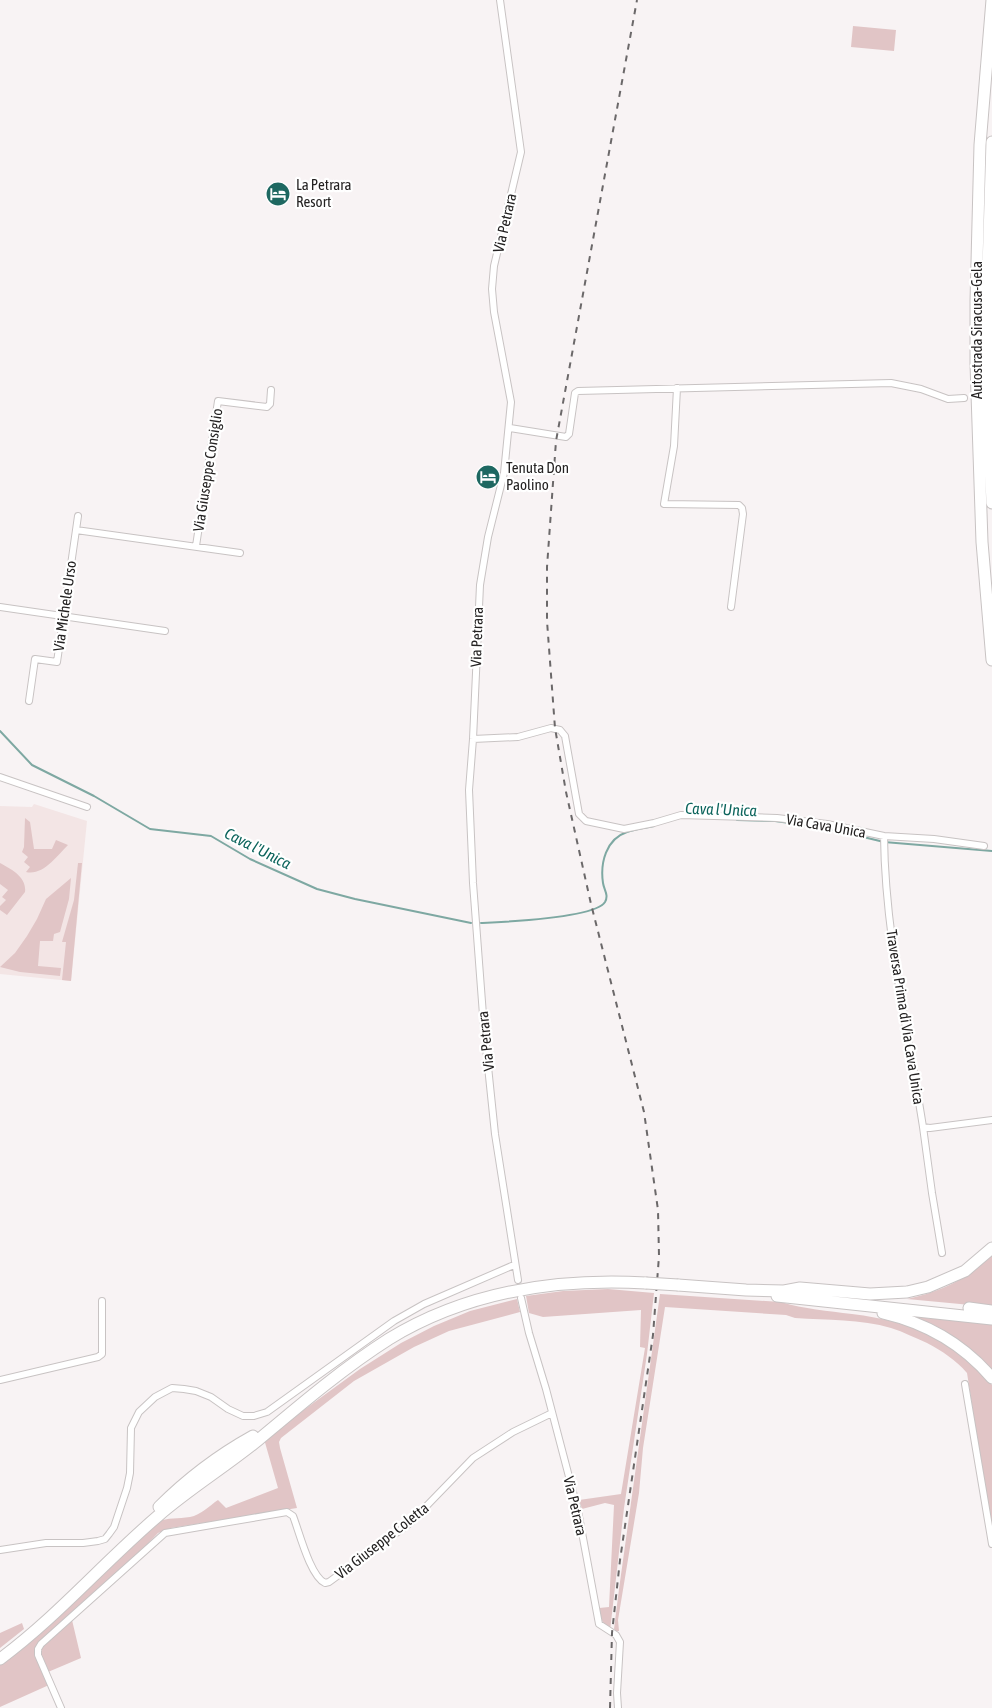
<svg xmlns="http://www.w3.org/2000/svg" width="992" height="1708" viewBox="0 0 992 1708" font-family="'Asap Condensed',sans-serif">
<style>
.built{fill:#f3e5e5}
.green{fill:#e1c5c6}
.lines{fill:none;stroke-linecap:round;stroke-linejoin:round}
.stream{stroke:#7ea8a2;stroke-width:2}
.street-casing{stroke:#c8c3c3;stroke-width:8}
.highway-casing{stroke:#c8c3c3;stroke-width:13}
.street{stroke:#fff;stroke-width:6}
.highway{stroke:#fff;stroke-width:11}
.rail{stroke:#6b6869;stroke-width:2;stroke-dasharray:6 6;stroke-linecap:butt}
.highway-bridge-casing{stroke:#c8c3c3;stroke-width:13;stroke-linecap:butt}
.highway-bridge{stroke:#fff;stroke-width:11}
.labels{text-anchor:middle;stroke-width:4.5;stroke-linejoin:round;paint-order:stroke}
.poi-label{font-size:15px;fill:#242222;stroke:#fff;text-anchor:start}
.street-label{font-size:15px;fill:#242222;stroke:#fff}
.water-label{font-size:16px;font-style:italic;fill:#0c645c;stroke:#fff}
</style>
<rect width="100%" height="100%" fill="#f8f3f4"/>
<path class="built" d="M 34,804 L 87,821 L 71,981 L 0,974 L 0,806 L 32,807 Z"/>
<path class="green" d="M 853,26 L 896,30 L 894,51 L 851,47 Z
M 25,818 L 30,822 L 34,849 L 52,849 L 56,840 L 68,845 C 57,856 43,876 26,872 L 30,867 L 24,862 L 28,857 L 22,852 L 24,847 Z
M 0,863 C 11,869 27,877 25,892 L 7,915 L 0,910 L 0,906 L 6,900 L 2,897 L 8,890 L 0,884 Z
M 78,863 L 82,863 L 71,981 L 62,980 L 66,942 L 62,942 L 74,900 Z
M 71,878 L 69,899 L 60,932 L 54,934 L 53,941 L 40,941 L 38,966 L 61,968 L 60,976 L 20,972 L 0,967 L 15,953 L 27,936 L 37,919 L 46,899 Z
M 992,1255 L 992,1307 L 907,1299 C 940,1292 968,1279 992,1255 Z
M 608,1289 L 654,1293 L 647,1354 L 624,1508 L 610,1631 C 602,1624 601,1618 599,1608 L 609,1607 L 614,1505 L 605,1503 L 582,1509 L 579,1500 L 621,1494 L 645,1348 L 640,1347 L 641,1310 L 543,1317 L 529,1313 L 526,1296 L 563,1291 Z
M 660,1294 L 781,1302 C 804,1309 828,1311 852,1314 C 915,1322 948,1339 992,1385 L 992,1532 L 967,1373 C 956,1360 942,1351 927,1343 C 915,1338 904,1332 891,1328 C 861,1319 827,1320 795,1318 L 786,1315 L 665,1307 L 643,1448 L 639,1493 L 618,1620 L 619,1631 L 616,1631 L 614,1629 L 619,1589 Z
M 517,1299 L 520,1312 L 449,1331 L 414,1347 L 354,1381 L 281,1438 L 279,1442 L 280,1448 L 297,1508 L 171,1528 L 158,1533 L 142,1550 L 37,1645 L 49,1685 L 0,1707 L 0,1663 L 157,1522 C 168,1517 178,1519 190,1517 C 201,1515 209,1506 218,1500 L 226,1508 L 278,1488 L 264,1439 L 360,1369 L 401,1343 L 434,1326 L 470,1311 Z
M 904,1316 L 992,1324 L 992,1375 Z
M 72,1620 L 81,1658 L 48,1672 L 42,1658 L 42,1647 Z
M 22,1623 L 24,1629 L 0,1648 L 0,1633 Z"/>
<g class="lines">
<path class="stream" d="M 0,731 L 32,765 L 94,796 L 150,829 L 211,836 L 250,859 L 317,889 L 355,899 L 471,923
M 737,820 L 775,821 L 826,828 L 884,842 L 992,851
M 481,923 C 502,922 595,918 605,902 C 609,895 604,890 603,883 C 600,863 606,839 627,832 C 635,829 645,828 654,826"/>
<defs>
<path id="street" d="M 500,0 L 521,152 L 494,266 L 492,289 L 494,312 L 511,402 L 504,473 L 488,537 L 480,585 L 473,739 L 469,790 L 473,883 L 484,1028 L 495,1134 L 518,1280
M 677,388 L 674,446 L 664,504 L 739,505 L 742,508 L 743,514 L 731,607
M 510,428 L 566,437 L 569,434 L 575,393 L 578,391 L 891,383 L 921,389 L 948,399 L 964,398
M 76,530 L 240,553
M 196,546 L 218,401 L 267,407 L 270,404 L 271,390
M 0,607 L 165,631
M 29,701 L 35,659 L 57,662 L 78,516
M 473,739 L 518,737 L 551,728 L 560,730 L 565,736 L 579,814 L 586,821 L 624,829 L 654,823 L 681,815 L 777,818 L 827,824 L 884,836 L 934,839 L 984,846
M 0,777 L 87,807
M 884,836 C 885,934 908,1030 923,1127 L 930,1128 L 992,1120
M 923,1127 L 932,1193 L 942,1253
M 521,1298 L 529,1333 L 546,1389 L 578,1511 L 599,1624 L 616,1635 L 620,1642 L 617,1693 L 618,1708
M 0,1380 L 98,1357 L 102,1354 L 102,1301
M 965,1384 L 992,1544
M 0,1550 L 46,1543 L 83,1543 L 98,1541 L 105,1539 L 109,1534 L 114,1527 L 127,1488 L 130,1473 L 131,1428 L 139,1412 L 155,1397 L 172,1388 L 184,1389 L 196,1391 L 211,1397 L 228,1409 L 243,1416 L 254,1416 L 267,1412 L 394,1321 L 424,1304 L 514,1265
M 61,1708 L 38,1655 L 38,1649 L 41,1644 L 165,1533 L 287,1512 L 293,1516 C 299,1531 310,1576 325,1583 L 329,1582 L 410,1523 L 473,1458 L 513,1432 L 552,1413"/>
<path id="highway" d="M 992,0 L 980,145 L 976,301 L 976,364 L 982,542 L 992,660
M 992,142 L 987,299 L 987,391 L 992,503
M 678,1285 L 746,1290 L 784,1291 L 800,1288 L 870,1294 L 907,1292 L 928,1287 L 965,1271 L 992,1248
M 777,1296 L 992,1319
M 969,1308 L 992,1311
M 883,1313 C 926,1323 963,1344 992,1378
M 159,1507 C 188,1478 217,1456 253,1436
M 0,1659 C 57,1617 104,1562 158,1516 C 189,1489 225,1467 257,1441 C 300,1405 342,1369 389,1339 C 466,1292 557,1278 646,1283"/>
</defs>
<use href="#street" class="street-casing"/>
<use href="#highway" class="highway-casing"/>
<use href="#street" class="street"/>
<use href="#highway" class="highway"/>
<path class="rail" d="M 610,1708 L 612,1633 L 620,1560 L 653,1335 L 659,1256 L 658,1210 L 644,1112 L 591,904 L 566,792 L 555,728 L 547,621 L 547,567 L 556,441 L 637,0"/>
<defs>
<path id="highway-bridge" d="M 646,1283 L 678,1285"/>
</defs>
<use href="#highway-bridge" class="highway-bridge-casing"/>
<use href="#highway-bridge" class="highway-bridge"/>
</g>
<defs>
<symbol id="hotel-disc" viewBox="-11 -11 22 22"><circle r="9.5" fill="#1e6861" stroke="#fff"/><path d="M-6-4.5h1.5V1H6V5H4.5V3h-9V5H-6ZM-4 0a1.8 1.8 0 1 1 3.6 0ZM.5 0V-2.5h3Q6-2.5 6 0Z" fill="#fff"/></symbol>
</defs>
<g fill-rule="evenodd">
<use href="#hotel-disc" x="264" y="180" width="28" height="28"/>
<use href="#hotel-disc" x="474" y="463" width="28" height="28"/>
</g>
<g class="labels">
<g class="poi-label">
<text x="296" y="190">La Petrara<tspan x="296" dy="17">Resort</tspan></text>
<text x="506" y="473">Tenuta Don<tspan x="506" dy="17">Paolino</tspan></text>
</g>
<g class="street-label">
<text transform="translate(505 223) rotate(-77)" y="5">Via Petrara</text>
<text transform="translate(977 330) rotate(-90)" y="5">Autostrada Siracusa-Gela</text>
<text transform="translate(208 470) rotate(-81)" y="5">Via Giuseppe Consiglio</text>
<text transform="translate(65 606) rotate(-82)" y="5">Via Michele Urso</text>
<text transform="translate(477 637) rotate(-88)" y="5">Via Petrara</text>
<text transform="translate(826 826) rotate(10)" y="5">Via Cava Unica</text>
<text transform="translate(905 1017) rotate(81)" y="5">Traversa Prima di Via Cava Unica</text>
<text transform="translate(486 1041) rotate(-96)" y="5">Via Petrara</text>
<text transform="translate(575 1506) rotate(77)" y="5">Via Petrara</text>
<text transform="translate(382 1541) rotate(-38)" y="5">Via Giuseppe Coletta</text>
</g>
<g class="water-label">
<text transform="translate(721 809) rotate(2)" y="6">Cava l'Unica</text>
<text transform="translate(258 848) rotate(27)" y="6">Cava l'Unica</text>
</g>
</g>
</svg>
